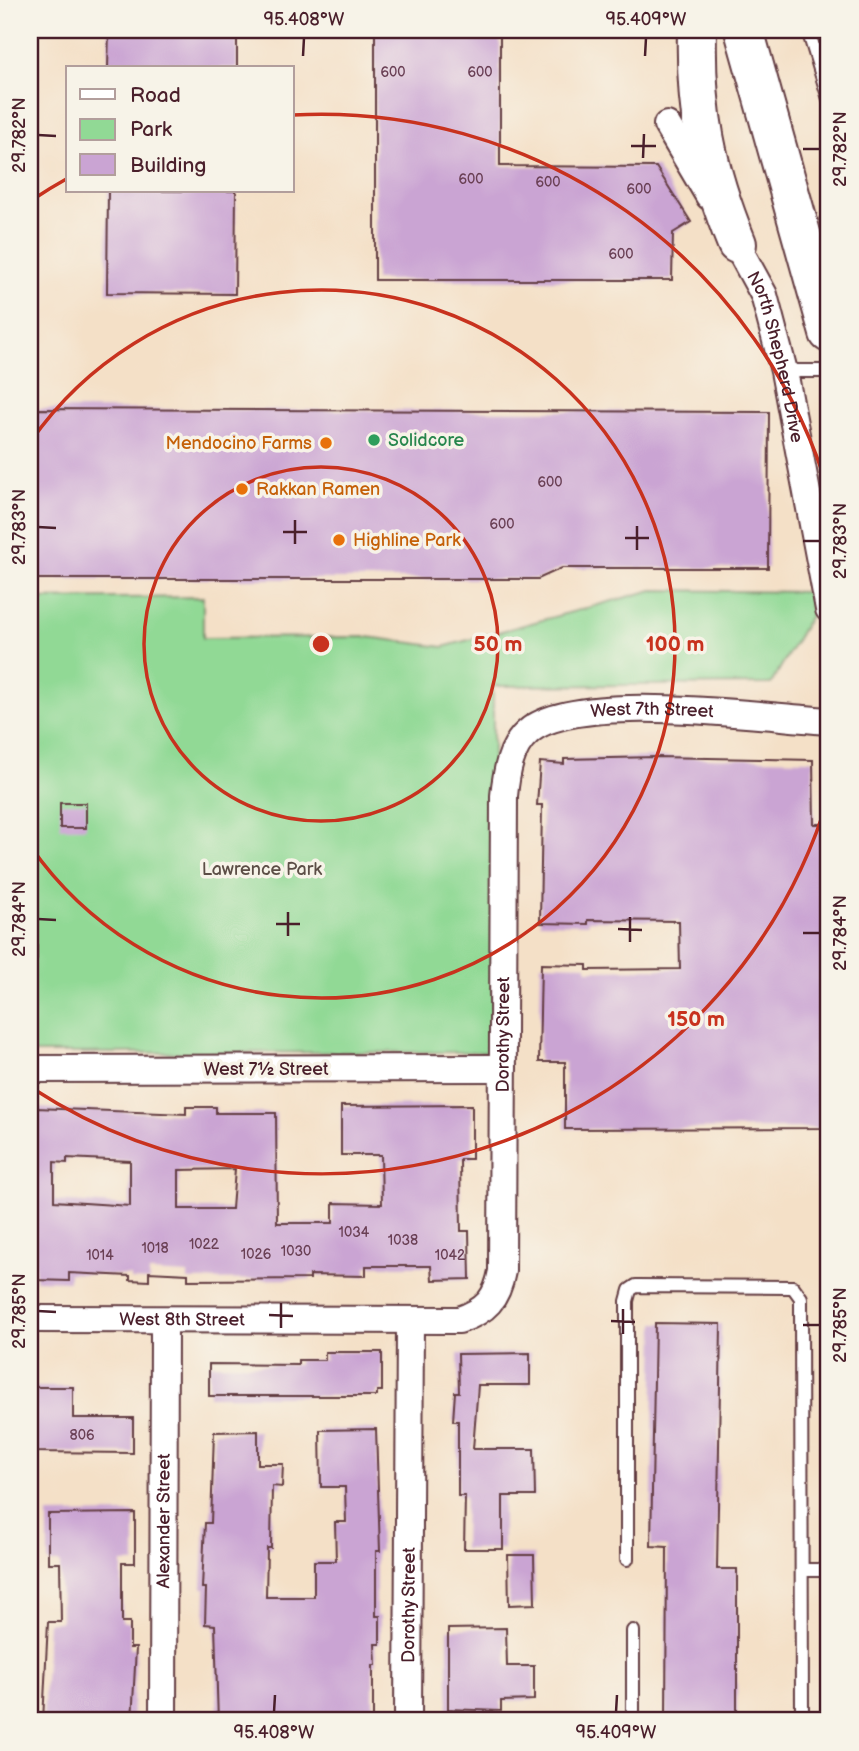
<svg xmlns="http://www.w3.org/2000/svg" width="859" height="1751" viewBox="0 0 859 1751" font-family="'Balsamiq Sans',sans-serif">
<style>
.green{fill:#91d995;stroke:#6e7c60;stroke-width:2}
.building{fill:#caa4d3;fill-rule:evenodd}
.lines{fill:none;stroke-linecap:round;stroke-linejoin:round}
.service-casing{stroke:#643c42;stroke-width:16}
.minor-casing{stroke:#643c42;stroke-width:30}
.primary-casing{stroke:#643c42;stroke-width:42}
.service{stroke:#fff;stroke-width:12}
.minor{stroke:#fff;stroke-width:26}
.primary{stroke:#fff;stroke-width:38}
.ticks{fill:none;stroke:#4a1f2b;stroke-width:2.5}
.ring{fill:none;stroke:#c8321e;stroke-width:3.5}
.leisure-dot{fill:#2e9e5b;stroke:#f7f3e8;stroke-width:2.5}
.food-dot{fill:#e8710a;stroke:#f7f3e8;stroke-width:2.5}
.labels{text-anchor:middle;stroke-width:7;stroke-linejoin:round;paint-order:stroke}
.number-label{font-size:14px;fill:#6a4055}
.street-label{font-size:18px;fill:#4a1f2b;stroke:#f7f3e8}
.leisure-label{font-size:18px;fill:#27864d;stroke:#f7f3e8;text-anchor:start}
.food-label{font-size:18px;fill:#c56008;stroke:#f7f3e8;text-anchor:start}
.park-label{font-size:18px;fill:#5c4e46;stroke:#f7f3e8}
.centre{fill:#c8321e;stroke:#f7f3e8;stroke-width:3.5}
.ring-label{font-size:21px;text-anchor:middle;font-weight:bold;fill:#c8321e;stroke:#f7f3e8;stroke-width:7;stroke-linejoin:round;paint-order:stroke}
.neatline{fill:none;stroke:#4a1f2b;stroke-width:2.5}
.ticks-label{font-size:18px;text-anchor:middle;fill:#4a1f2b}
</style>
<rect width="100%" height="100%" fill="#f7f3e8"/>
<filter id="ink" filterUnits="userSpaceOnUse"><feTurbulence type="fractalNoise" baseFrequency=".0143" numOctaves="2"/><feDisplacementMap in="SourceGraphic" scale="14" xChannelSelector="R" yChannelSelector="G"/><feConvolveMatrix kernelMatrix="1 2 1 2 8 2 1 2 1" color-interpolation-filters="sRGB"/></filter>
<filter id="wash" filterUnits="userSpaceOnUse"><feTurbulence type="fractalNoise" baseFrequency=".00686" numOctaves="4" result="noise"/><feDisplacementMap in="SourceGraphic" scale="28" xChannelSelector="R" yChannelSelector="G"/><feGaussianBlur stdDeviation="1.57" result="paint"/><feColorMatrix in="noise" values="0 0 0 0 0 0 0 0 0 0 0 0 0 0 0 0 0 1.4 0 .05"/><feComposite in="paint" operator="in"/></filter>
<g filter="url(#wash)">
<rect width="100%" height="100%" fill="#f4e0c7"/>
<path class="green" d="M 653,590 L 808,592 L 811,614 L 771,684 L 493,686 L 493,1052 L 30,1053 L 30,599 L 203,597 L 203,638 L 367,637 L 443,647 Z"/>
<g id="blocks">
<path class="building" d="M 109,30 L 237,30 L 237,68 L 108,68 Z
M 375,30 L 500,30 L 500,166 L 656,167 L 691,222 L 673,233 L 672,280 L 375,280 Z
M 108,191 L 236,191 L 235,294 L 107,293 Z
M 30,409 L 769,412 L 768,568 L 562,568 L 538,579 L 30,579 Z
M 657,757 L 813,760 L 814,824 L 824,824 L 825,1128 L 565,1129 L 565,1062 L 539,1062 L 541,964 L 587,965 L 587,970 L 680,969 L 679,921 L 588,920 L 588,924 L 540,923 L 542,805 L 537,805 L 540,762 L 564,764 L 564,759 Z
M 60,803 L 86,803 L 86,828 L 60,828 Z
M 472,1105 L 472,1159 L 460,1159 L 461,1231 L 469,1231 L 470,1279 L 432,1280 L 431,1266 L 366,1266 L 366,1276 L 310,1275 L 310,1279 L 188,1280 L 188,1274 L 149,1272 L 149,1281 L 130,1280 L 130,1276 L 69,1273 L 69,1281 L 35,1280 L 36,1108 L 186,1114 L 186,1107 L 216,1107 L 216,1113 L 276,1113 L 277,1223 L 333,1223 L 333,1203 L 382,1204 L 381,1155 L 341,1155 L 341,1106 ZM 67,1158 L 130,1161 L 130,1206 L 54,1201 L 54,1162 L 67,1163 ZM 235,1169 L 232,1209 L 179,1209 L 179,1170 Z
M 655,1323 L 721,1324 L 717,1569 L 737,1569 L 737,1721 L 666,1721 L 667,1547 L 651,1546 Z
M 325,1352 L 382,1352 L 382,1391 L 377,1391 L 377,1396 L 209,1396 L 209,1364 L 298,1365 L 298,1360 L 325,1360 Z
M 530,1353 L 530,1385 L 478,1385 L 473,1449 L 534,1449 L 535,1496 L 503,1496 L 503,1549 L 464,1549 L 465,1496 L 458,1496 L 458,1421 L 453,1421 L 455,1392 L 459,1392 L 458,1354 Z
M 32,1387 L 73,1387 L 73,1418 L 133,1418 L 133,1453 L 32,1452 Z
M 376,1429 L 380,1551 L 376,1551 L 376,1616 L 380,1616 L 380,1644 L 375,1644 L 376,1665 L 373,1665 L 373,1719 L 218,1721 L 215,1625 L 205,1624 L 206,1588 L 202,1588 L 205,1523 L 211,1523 L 214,1432 L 258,1431 L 258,1464 L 283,1464 L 282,1487 L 272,1486 L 271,1548 L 267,1548 L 266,1597 L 314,1597 L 314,1561 L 336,1561 L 335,1522 L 346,1522 L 345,1487 L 321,1487 L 320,1430 Z
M 135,1513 L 135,1563 L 122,1563 L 122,1622 L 130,1622 L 130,1648 L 136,1648 L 132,1721 L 43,1721 L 48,1622 L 61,1622 L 60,1563 L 48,1563 L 48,1514 Z
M 508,1555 L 534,1555 L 535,1604 L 509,1605 Z
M 506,1628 L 507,1666 L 534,1666 L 534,1700 L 501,1701 L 501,1711 L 448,1709 L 448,1629 Z"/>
</g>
</g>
<g filter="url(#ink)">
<use href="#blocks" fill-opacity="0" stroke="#643c42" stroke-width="2"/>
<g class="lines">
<defs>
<path id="service" d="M 808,30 L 829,99
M 784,371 L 829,371
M 30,958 L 30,882
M 627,1559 L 627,1301 L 630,1290 L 636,1286 L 793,1287 L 801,1298 L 802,1721
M 802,1570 L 829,1570
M 633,1721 L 633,1631"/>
<g id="minor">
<path d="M 667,125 L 709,196"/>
<path id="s1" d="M 728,229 L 764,295 L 784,371 L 829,609"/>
<path d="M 30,1069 L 503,1068"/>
<path id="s2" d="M 30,1319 L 459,1320 C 486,1311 497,1299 502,1271 L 504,796 C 506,775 510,747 528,732 C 574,690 765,717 829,721"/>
<path id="s3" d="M 163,1721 L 164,1320"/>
<path id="s4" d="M 408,1721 L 410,1320"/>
</g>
<path id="primary" d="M 697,30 C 695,111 706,168 737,244
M 744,30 L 829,333"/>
</defs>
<use href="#service" class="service-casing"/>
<use href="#minor" class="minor-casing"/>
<use href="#primary" class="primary-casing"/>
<use href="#service" class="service"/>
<use href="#minor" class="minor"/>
<use href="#primary" class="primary"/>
</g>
</g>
<path class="ticks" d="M 303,56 L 304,38M 645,56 L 646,38M 38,135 L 56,136M 631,146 L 656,146M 803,149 L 820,149M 643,158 L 644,134M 38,527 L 56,528M 283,532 L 307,532M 625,538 L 649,538M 803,541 L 820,541M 295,544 L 295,520M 637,550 L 637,526M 38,919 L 56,920M 276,924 L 300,924M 618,929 L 642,930M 803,933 L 820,933M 288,936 L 288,912M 630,942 L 630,917M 38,1311 L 56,1312M 269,1315 L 293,1316M 611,1321 L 635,1322M 803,1325 L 820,1325M 281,1328 L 281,1303M 623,1334 L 623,1309M 274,1712 L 275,1695M 616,1712 L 617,1695"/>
<g class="ring">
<circle cx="321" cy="644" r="177"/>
<path d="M31 441A354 354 0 1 1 31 847"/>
<path d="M829 795A530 530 0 0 1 32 1088M32 200A530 530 0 0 1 68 178M293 115A530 530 0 0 1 829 493"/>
</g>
<circle class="leisure-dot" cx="374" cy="440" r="7"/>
<g class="food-dot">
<circle cx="326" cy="443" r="7"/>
<circle cx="242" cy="489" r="7"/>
<circle cx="339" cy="540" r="7"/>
</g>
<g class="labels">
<g class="number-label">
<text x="393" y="77">600</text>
<text x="480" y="77">600</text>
<text x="471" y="184">600</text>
<text x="548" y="187">600</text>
<text x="639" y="194">600</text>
<text x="621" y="259">600</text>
<text x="550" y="487">600</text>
<text x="502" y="529">600</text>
<text x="354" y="1237">1034</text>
<text x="403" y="1245">1038</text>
<text x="204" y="1249">1022</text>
<text x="155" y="1253">1018</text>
<text x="296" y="1256">1030</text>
<text x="256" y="1259">1026</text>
<text x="100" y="1260">1014</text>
<text x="450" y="1260">1042</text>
<text x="82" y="1440">806</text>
</g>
<g class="street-label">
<text dy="6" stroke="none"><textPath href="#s1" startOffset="138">North Shepherd Drive</textPath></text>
<text dy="6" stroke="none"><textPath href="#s2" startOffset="1172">West 7th Street</textPath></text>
<text dy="6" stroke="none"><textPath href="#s2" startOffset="735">Dorothy Street</textPath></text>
<text x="266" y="1075">West 7½ Street</text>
<text dy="6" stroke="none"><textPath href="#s2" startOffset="152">West 8th Street</textPath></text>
<text dy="6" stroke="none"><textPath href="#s3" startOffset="200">Alexander Street</textPath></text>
<text dy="6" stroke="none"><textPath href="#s4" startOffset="116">Dorothy Street</textPath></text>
</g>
<g class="leisure-label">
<text x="388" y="446">Solidcore</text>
</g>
<g class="food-label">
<text x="312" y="449" text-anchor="end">Mendocino Farms</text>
<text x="256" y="495">Rakkan Ramen</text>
<text x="353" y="546">Highline Park</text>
</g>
<g class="park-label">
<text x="262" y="875">Lawrence Park</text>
</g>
</g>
<circle cx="321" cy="644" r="10" class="centre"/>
<g class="ring-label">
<text x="498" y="651">50 m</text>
<text x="675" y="651">100 m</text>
<text x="696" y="1026">150 m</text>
</g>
<rect width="859" height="1751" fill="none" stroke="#f7f3e8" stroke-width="77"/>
<rect x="66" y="66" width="228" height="126" fill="#f7f3e8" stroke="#b29e9c" stroke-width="2"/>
<rect x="80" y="89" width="35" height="10" fill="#ffffff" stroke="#b29e9c" stroke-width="2"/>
<text x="130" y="102" font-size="21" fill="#4a1f2b">Road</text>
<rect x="80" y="119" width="35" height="21" fill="#91d995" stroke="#b29e9c" stroke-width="2"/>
<text x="130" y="136" font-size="21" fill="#4a1f2b">Park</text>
<rect x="80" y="154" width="35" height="21" fill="#caa4d3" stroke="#b29e9c" stroke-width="2"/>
<text x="130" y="172" font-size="21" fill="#4a1f2b">Building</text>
<rect x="38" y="38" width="782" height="1674" class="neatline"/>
<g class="ticks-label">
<text x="304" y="25">95.408°W</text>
<text x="646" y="25">95.409°W</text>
<text transform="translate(19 135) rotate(-90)" y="6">29.782°N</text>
<text transform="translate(840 149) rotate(-90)" y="6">29.782°N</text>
<text transform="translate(19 527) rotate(-90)" y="6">29.783°N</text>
<text transform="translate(840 541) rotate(-90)" y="6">29.783°N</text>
<text transform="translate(19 919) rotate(-90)" y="6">29.784°N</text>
<text transform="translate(840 933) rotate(-90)" y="6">29.784°N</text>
<text transform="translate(19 1311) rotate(-90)" y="6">29.785°N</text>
<text transform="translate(840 1325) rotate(-90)" y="6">29.785°N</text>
<text x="274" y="1738">95.408°W</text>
<text x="616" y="1738">95.409°W</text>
</g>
</svg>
